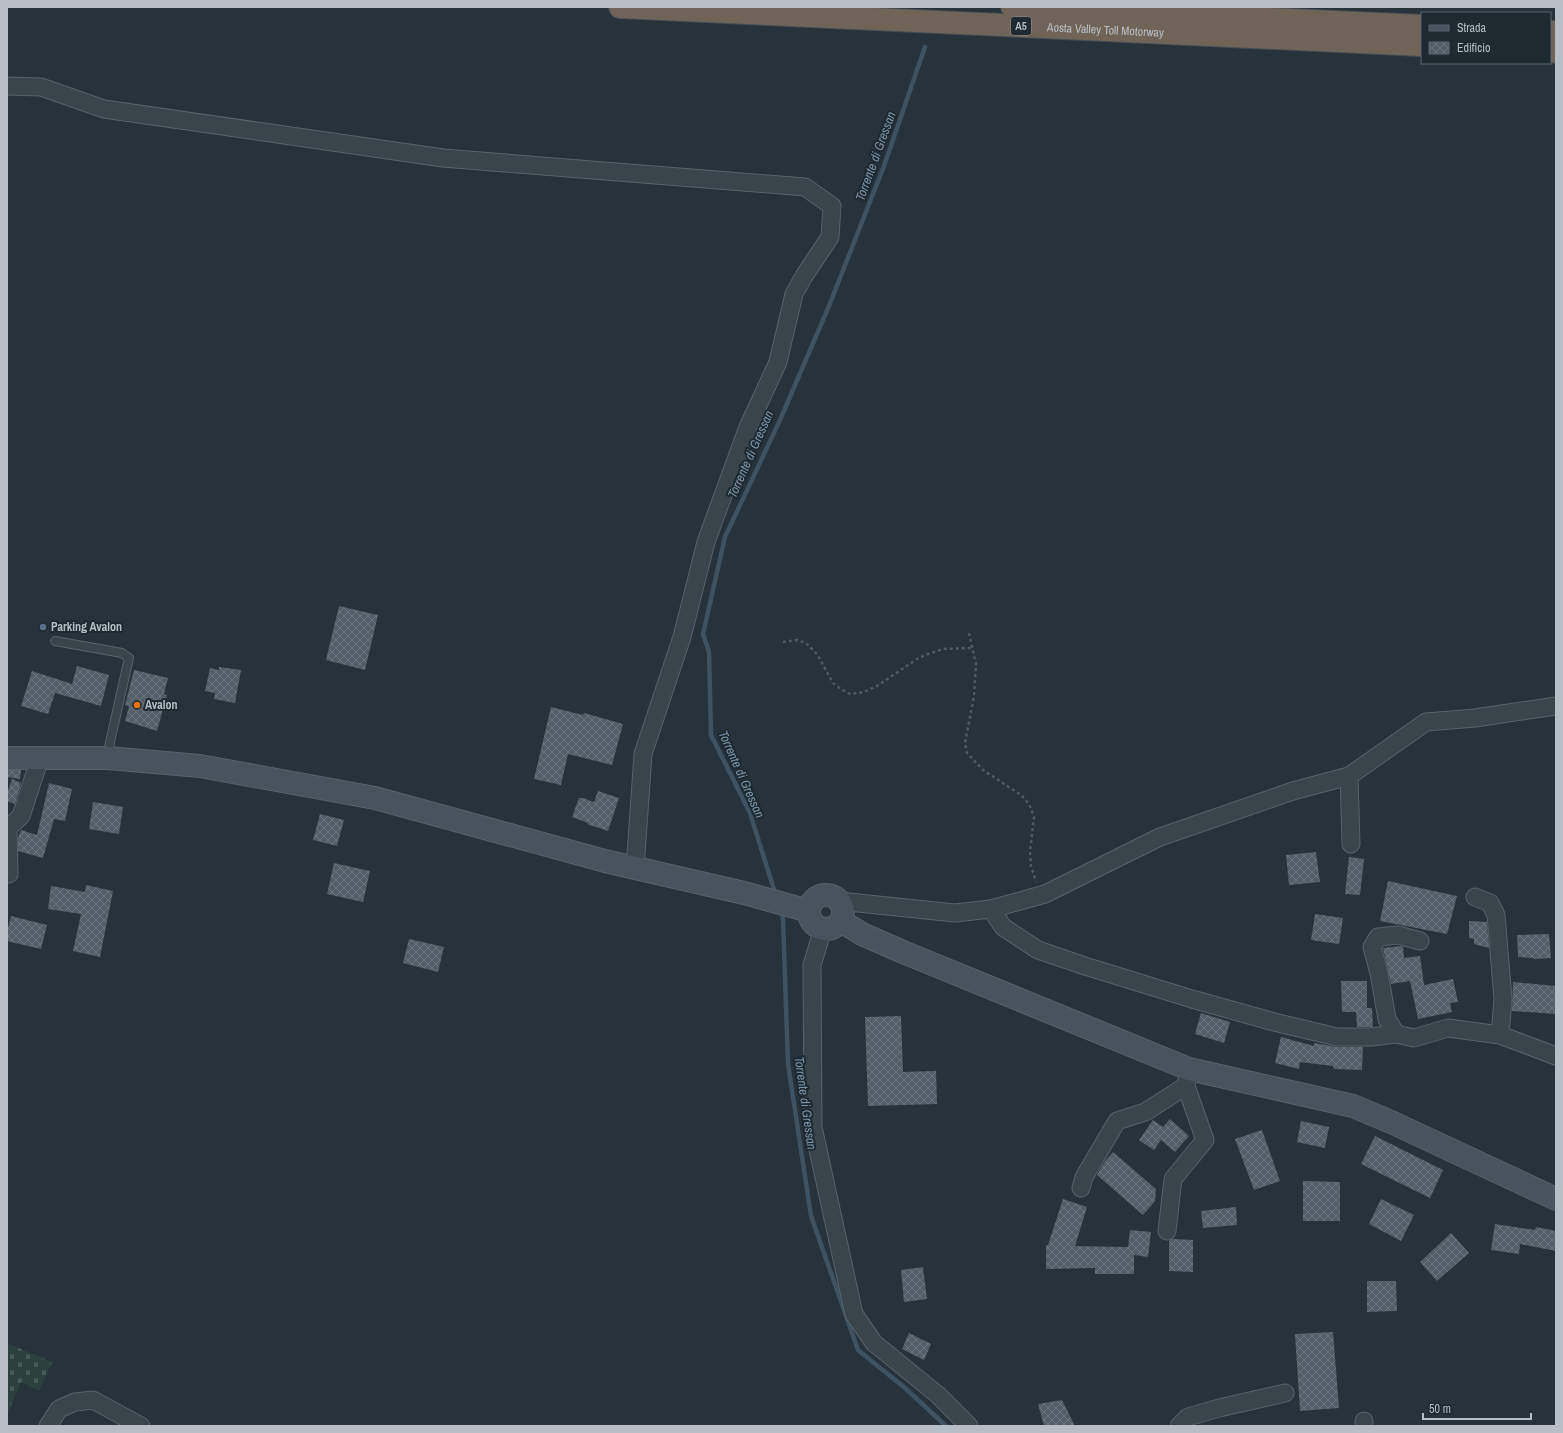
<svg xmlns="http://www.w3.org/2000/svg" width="1563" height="1433" viewBox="0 0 1563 1433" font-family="'Archivo Narrow',sans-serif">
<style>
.cemetery{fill:url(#cemetery-stones)}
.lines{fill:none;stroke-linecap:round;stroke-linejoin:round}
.stream{stroke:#3f5261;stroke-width:4.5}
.building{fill:url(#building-cross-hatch)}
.lane-casing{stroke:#586269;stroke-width:10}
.street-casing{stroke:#586269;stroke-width:19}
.secondary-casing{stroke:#586269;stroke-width:24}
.highway-casing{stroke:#454f56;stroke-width:24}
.path{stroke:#4b5d5c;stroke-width:2.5;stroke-dasharray:3 3;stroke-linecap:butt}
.lane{stroke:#3a444b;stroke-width:8}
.street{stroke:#3a444b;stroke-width:17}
.secondary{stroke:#49535e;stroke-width:22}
.highway{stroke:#706458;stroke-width:22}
.service-dot{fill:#5c6f8a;stroke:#1f2930;stroke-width:1.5}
.food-dot{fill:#e8710a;stroke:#1f2930;stroke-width:1.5}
.labels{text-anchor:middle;stroke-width:4;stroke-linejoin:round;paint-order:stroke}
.shield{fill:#1f2930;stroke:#899299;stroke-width:1}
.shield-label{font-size:11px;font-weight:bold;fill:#b6bfc6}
.street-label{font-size:12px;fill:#b6bfc6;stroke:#1f2930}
.poi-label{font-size:12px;font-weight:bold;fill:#b6bfc6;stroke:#1f2930;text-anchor:start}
.water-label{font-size:13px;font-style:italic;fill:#7b93a6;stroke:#1f2930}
</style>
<defs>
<pattern id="cemetery-stones" width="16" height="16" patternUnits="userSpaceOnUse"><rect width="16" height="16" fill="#2c403d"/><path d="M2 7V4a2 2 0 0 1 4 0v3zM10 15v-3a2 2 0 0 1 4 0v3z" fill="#485a58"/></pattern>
<pattern id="building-cross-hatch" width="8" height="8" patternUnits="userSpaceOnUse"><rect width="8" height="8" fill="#525f68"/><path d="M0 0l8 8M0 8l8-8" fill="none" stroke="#69747c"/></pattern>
</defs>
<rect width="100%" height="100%" fill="#27323b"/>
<path class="cemetery" d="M 7,1343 L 52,1362 L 39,1391 L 21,1382 L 7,1414 Z"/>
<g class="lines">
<path class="stream" d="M 776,896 L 750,813 L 711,735 L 709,652 L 703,634 L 725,537 L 780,420 L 829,306 L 884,166 L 925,47
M 781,910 L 783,919 L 788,1064 L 811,1216 L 858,1350 L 905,1388 L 946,1426"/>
</g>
<path class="building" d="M 339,606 L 378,615 L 365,670 L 326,660 Z
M 77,666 L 109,675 L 101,706 L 55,693 L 48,714 L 21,706 L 32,671 L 72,684 Z
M 219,667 L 241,670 L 235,703 L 214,699 L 215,693 L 205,691 L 210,668 L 219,670 Z
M 134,670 L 168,678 L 164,694 L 167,695 L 157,731 L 125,721 L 129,706 L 125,705 Z
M 551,707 L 583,715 L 584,713 L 623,724 L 612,765 L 568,754 L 561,785 L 534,779 Z
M 7,770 L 21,770 L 20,779 L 7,777 Z
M 12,779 L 21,783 L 15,804 L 7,801 L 7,793 Z
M 49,783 L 72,789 L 65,821 L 54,819 L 43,858 L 18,851 L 18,838 L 21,830 L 37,835 Z
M 598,791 L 619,798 L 608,831 L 587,824 L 588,823 L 572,817 L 579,798 L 583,798 L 594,802 Z
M 93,802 L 123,807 L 119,834 L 89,829 Z
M 320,814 L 344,820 L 337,846 L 313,840 Z
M 1316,852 L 1320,882 L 1289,885 L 1286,855 Z
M 1349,857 L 1364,859 L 1360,895 L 1345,894 Z
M 334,863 L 370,871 L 363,902 L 327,894 Z
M 1388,881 L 1457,896 L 1447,934 L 1380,921 Z
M 86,885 L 113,891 L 100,957 L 73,951 L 81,914 L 48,909 L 51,886 L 85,892 Z
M 1315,914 L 1343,918 L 1339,944 L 1311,940 Z
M 11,916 L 47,925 L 41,949 L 7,941 L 7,932 Z
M 1469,921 L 1487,922 L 1489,948 L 1474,944 L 1474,939 L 1469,938 Z
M 1549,934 L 1551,958 L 1534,959 L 1534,958 L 1518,957 L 1517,935 Z
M 409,939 L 444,947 L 438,972 L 403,963 Z
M 1401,946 L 1403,947 L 1404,958 L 1420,956 L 1424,985 L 1453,979 L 1458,1002 L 1450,1003 L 1452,1012 L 1418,1019 L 1410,981 L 1391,984 L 1383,948 Z
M 1341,981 L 1367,981 L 1367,1008 L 1372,1008 L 1373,1027 L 1357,1027 L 1356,1012 L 1342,1012 Z
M 1513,982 L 1556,986 L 1556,1014 L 1512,1011 Z
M 1201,1013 L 1230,1022 L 1224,1043 L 1195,1034 Z
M 901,1016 L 903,1072 L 936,1071 L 937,1104 L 868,1106 L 865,1017 Z
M 1281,1037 L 1314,1046 L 1314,1043 L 1337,1047 L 1363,1047 L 1362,1070 L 1334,1069 L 1333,1066 L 1300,1062 L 1299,1069 L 1275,1063 Z
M 1170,1119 L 1189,1136 L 1175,1152 L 1161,1140 L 1154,1150 L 1139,1140 L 1153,1120 L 1163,1127 Z
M 1301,1121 L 1329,1127 L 1325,1148 L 1297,1142 Z
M 1262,1130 L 1280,1181 L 1254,1190 L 1235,1139 Z
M 1375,1136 L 1443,1170 L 1430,1198 L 1361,1164 Z
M 1113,1152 L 1156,1189 L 1155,1201 L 1143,1215 L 1097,1175 L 1105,1161 Z
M 1303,1181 L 1340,1182 L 1340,1221 L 1303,1221 Z
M 1063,1199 L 1087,1207 L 1075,1246 L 1128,1247 L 1130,1230 L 1151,1232 L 1148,1257 L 1134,1255 L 1134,1274 L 1095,1274 L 1095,1268 L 1046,1269 L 1046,1245 L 1048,1245 Z
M 1381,1199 L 1414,1215 L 1401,1241 L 1369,1224 Z
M 1236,1207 L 1237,1225 L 1203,1228 L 1201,1211 Z
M 1495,1224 L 1535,1230 L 1536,1227 L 1556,1231 L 1556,1251 L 1520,1244 L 1519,1254 L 1491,1250 Z
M 1451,1233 L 1469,1253 L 1437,1281 L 1420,1262 Z
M 1173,1239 L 1193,1240 L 1193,1272 L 1169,1271 L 1169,1240 Z
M 923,1267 L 927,1299 L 904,1302 L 901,1270 Z
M 1367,1281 L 1396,1281 L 1397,1311 L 1367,1312 Z
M 1333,1332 L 1339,1408 L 1300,1411 L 1295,1334 Z
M 909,1333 L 931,1344 L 924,1360 L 902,1349 Z
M 1062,1400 L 1075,1426 L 1044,1426 L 1038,1404 Z"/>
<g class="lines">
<defs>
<path id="lane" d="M 55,641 L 122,653 L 129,658 L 110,742 L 108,758"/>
<path id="street" d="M 7,86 L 41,87 L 104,109 L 443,158 L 805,187 L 832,206 L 830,237 L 804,276 L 794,294 L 778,362 L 748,427 L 706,542 L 682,637 L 643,754 L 635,869
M 1349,776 L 1351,844
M 9,874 L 8,828 L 21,816 L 40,758
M 1475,897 L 1490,903 L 1496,915 L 1503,999 L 1500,1035
M 839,901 L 955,913 L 991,909 L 1045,894 L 1160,837 L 1293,791 L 1349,776 L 1426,722 L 1475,718 L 1556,706
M 991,909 L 1003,927 L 1038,950 L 1085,966 L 1192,999 L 1274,1022 L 1337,1037 L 1371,1037 L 1396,1034
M 823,929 L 812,965 L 813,1127 L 854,1314 L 874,1343 L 938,1395 L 969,1426
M 1420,941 L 1398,935 L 1378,937 L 1372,947 L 1379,973 L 1387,1019 L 1396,1034 L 1414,1038 L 1448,1028 L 1500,1035 L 1556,1056
M 1081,1188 L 1084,1177 L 1117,1121 L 1145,1112 L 1186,1086 L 1189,1069
M 1167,1231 L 1173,1179 L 1205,1140 L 1186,1086
M 48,1426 L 59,1409 L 75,1402 L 93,1400 L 141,1426
M 1179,1426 L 1188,1417 L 1219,1408 L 1285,1393
M 1364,1426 L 1364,1421"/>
<path id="secondary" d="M 7,758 L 108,758 L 200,766 L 375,798 L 605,861 L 744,893 L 809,911
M809 912a17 17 0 1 1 34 0a17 17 0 1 1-34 0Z
M 841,921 L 862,934 L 903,952 L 1189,1069 L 1353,1106 L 1391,1122 L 1556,1199"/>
<g id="highway">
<path id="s1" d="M 620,7 L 1422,45"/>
<path d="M 1012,7 L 1422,26"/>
<path d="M 1550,32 L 1556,32"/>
<path d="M 1550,51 L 1556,52"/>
</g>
</defs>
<use href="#lane" class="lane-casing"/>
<use href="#street" class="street-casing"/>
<use href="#secondary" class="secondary-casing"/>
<use href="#highway" class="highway-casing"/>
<path class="path" d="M 969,633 L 976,664 L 974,696 L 965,743 L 967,753 L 983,770 L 1021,795 L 1029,804 L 1034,817 L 1030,852 L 1031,866 L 1036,882
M 783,642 L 797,640 L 806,643 L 817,654 L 833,683 L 841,689 L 850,694 L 864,692 L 877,686 L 917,659 L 925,655 L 943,649 L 972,648"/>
<use href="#lane" class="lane"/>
<use href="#street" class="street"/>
<use href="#secondary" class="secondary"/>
<use href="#highway" class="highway"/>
</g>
<circle class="service-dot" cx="43" cy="627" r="4"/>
<circle class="food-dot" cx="137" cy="705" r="4"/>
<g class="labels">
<rect class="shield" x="1011" y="17" width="20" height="18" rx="3"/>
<g class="shield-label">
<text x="1021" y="30">A5</text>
</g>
<g class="street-label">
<text dy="4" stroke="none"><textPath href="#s1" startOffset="486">Aosta Valley Toll Motorway</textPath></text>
</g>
<g class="poi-label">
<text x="51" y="631">Parking Avalon</text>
<text x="145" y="709">Avalon</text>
</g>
<g class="water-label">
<text transform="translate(875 156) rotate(-70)" y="5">Torrente di Gressan</text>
<text transform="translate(750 454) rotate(-66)" y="5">Torrente di Gressan</text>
<text transform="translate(742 774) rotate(66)" y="5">Torrente di Gressan</text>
<text transform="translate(806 1103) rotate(82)" y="5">Torrente di Gressan</text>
</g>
</g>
<rect width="1563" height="1433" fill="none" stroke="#b6bfc6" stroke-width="16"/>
<rect x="1421" y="12" width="130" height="52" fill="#1f2930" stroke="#5b656c"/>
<rect x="1429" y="25" width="20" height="6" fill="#49535e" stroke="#5b656c"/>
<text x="1457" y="32" font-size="12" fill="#b6bfc6">Strada</text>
<rect x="1429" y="42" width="20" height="12" fill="url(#building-cross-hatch)" stroke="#5b656c"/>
<text x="1457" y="52" font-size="12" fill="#b6bfc6">Edificio</text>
<path d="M1423 1413v6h108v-6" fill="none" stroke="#b6bfc6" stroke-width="2"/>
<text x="1429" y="1413" font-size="12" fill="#b6bfc6" stroke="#1f2930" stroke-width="3" paint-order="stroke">50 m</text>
</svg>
